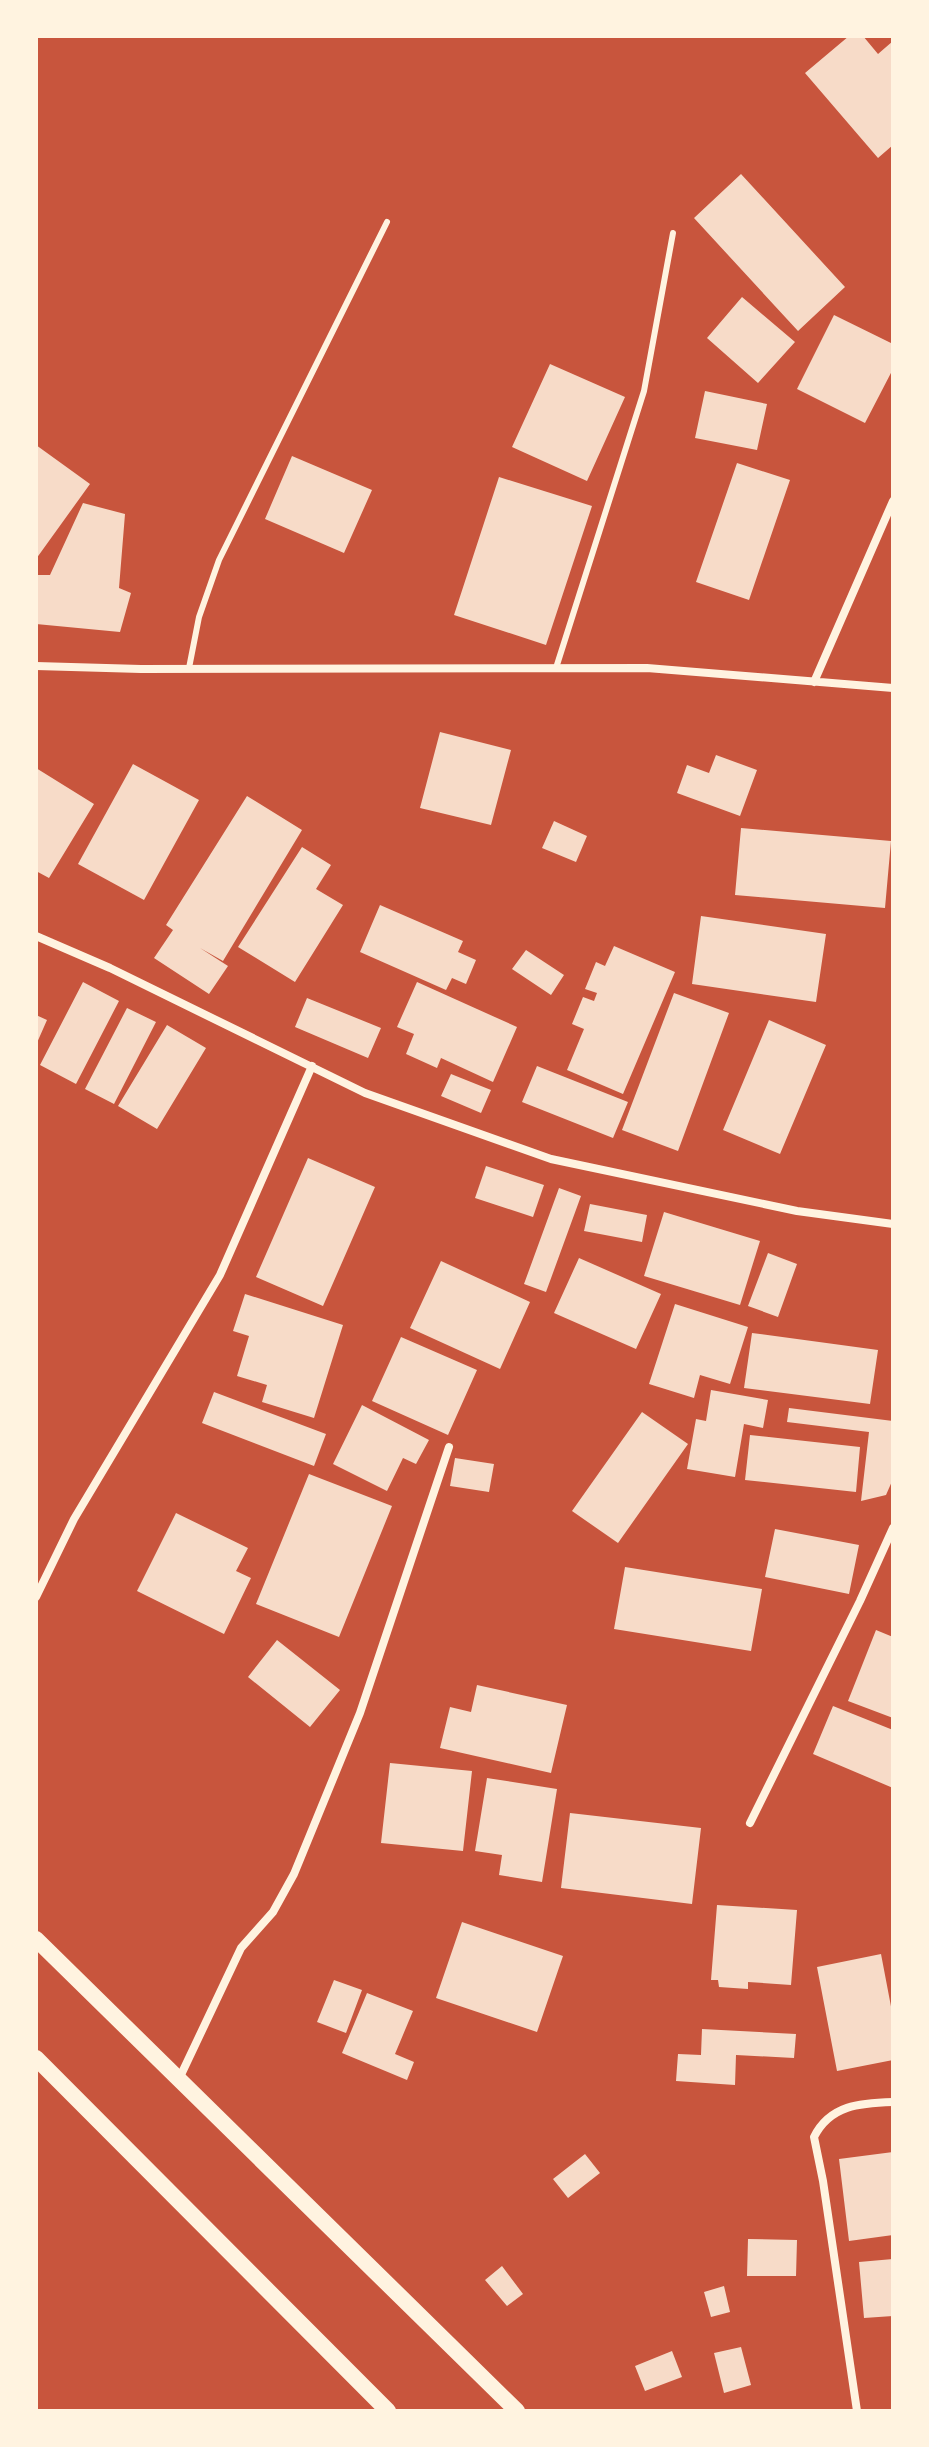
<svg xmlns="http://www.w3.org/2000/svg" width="929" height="2447" viewBox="0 0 929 2447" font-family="Karla,sans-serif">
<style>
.building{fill:#f7dbc8}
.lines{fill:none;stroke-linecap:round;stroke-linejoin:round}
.service{stroke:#fff3e0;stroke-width:6}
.minor{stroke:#fff3e0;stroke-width:8}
.secondary{stroke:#fff3e0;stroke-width:16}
</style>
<rect width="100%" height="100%" fill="#c8553d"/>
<path class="building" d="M 849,36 L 863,36 L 878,54 L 893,41 L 893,145 L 878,158 L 805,73 Z
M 741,174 L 845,287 L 798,331 L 694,218 Z
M 742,297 L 795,342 L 758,383 L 707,338 Z
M 834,315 L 893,344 L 893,369 L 865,423 L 797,389 Z
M 550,364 L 625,397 L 587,481 L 512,447 Z
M 705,391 L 767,404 L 757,450 L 695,438 Z
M 36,445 L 90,484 L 36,559 Z
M 292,456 L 372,490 L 344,553 L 265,519 Z
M 737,463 L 790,480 L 749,600 L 696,582 Z
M 499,477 L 592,506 L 546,645 L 454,615 Z
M 83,503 L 125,514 L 119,588 L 131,593 L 120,632 L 36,624 L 36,575 L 50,575 Z
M 440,732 L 511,750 L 491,825 L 420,808 Z
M 716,755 L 757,770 L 740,816 L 677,793 L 687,765 L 709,773 Z
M 133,764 L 199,800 L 144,900 L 78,864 Z
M 36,768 L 94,804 L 49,878 L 36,871 Z
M 247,796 L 302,830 L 223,961 L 200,948 L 228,966 L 209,994 L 154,958 L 173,930 L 166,925 Z
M 554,821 L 587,836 L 576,862 L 542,848 Z
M 741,828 L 891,841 L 885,908 L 735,895 Z
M 302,847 L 331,865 L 316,889 L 343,905 L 295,982 L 238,947 Z
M 380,905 L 463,941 L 458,952 L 476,960 L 466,984 L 452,978 L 446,990 L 360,952 Z
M 701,916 L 826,934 L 816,1002 L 692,984 Z
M 614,946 L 675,972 L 623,1094 L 567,1070 L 584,1029 L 572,1024 L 583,997 L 594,1001 L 597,993 L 585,989 L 596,962 L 605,966 Z
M 526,950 L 564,975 L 551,995 L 512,969 Z
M 83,982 L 119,1001 L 76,1084 L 40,1065 Z
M 417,982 L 517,1027 L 493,1082 L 441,1058 L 437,1068 L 406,1054 L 414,1034 L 397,1027 Z
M 674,993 L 729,1013 L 678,1151 L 622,1130 Z
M 307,998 L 381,1028 L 368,1058 L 295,1027 Z
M 127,1008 L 156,1022 L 114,1104 L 85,1089 Z
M 36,1015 L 47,1020 L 36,1045 Z
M 769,1020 L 826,1045 L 780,1154 L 723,1130 Z
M 167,1025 L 206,1048 L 157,1129 L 118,1106 Z
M 537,1066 L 628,1102 L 613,1138 L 522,1102 Z
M 451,1074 L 491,1090 L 481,1113 L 441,1096 Z
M 308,1158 L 375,1187 L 323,1306 L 256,1277 Z
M 486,1166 L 544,1185 L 533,1217 L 475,1198 Z
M 559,1188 L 581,1196 L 546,1292 L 524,1284 Z
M 590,1204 L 647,1215 L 642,1242 L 584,1231 Z
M 664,1212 L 760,1241 L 740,1305 L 644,1276 Z
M 768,1253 L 797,1264 L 778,1317 L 748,1306 Z
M 579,1258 L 661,1294 L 636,1349 L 554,1313 Z
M 441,1261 L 530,1302 L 500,1369 L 410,1328 Z
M 245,1294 L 343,1325 L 314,1418 L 262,1402 L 267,1385 L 237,1376 L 249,1336 L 233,1331 Z
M 675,1304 L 748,1327 L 730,1384 L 700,1375 L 694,1398 L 649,1384 Z
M 752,1333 L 878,1350 L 870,1404 L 744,1388 Z
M 401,1337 L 477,1370 L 448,1435 L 372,1401 Z
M 711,1390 L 768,1400 L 763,1428 L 744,1424 L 735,1477 L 687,1469 L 696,1419 L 706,1421 Z
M 214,1392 L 326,1434 L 314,1466 L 202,1423 Z
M 362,1405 L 429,1440 L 416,1464 L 403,1458 L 387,1491 L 333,1464 Z
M 789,1408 L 893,1421 L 893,1479 L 886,1495 L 861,1501 L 869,1432 L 787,1422 Z
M 642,1412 L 688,1444 L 618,1543 L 572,1511 Z
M 750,1435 L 860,1447 L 856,1492 L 745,1480 Z
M 455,1458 L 494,1464 L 489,1492 L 450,1486 Z
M 309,1474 L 392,1506 L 339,1637 L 256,1604 Z
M 176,1513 L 248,1548 L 236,1571 L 251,1578 L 224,1634 L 137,1591 Z
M 775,1529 L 859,1545 L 849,1594 L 765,1577 Z
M 625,1567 L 762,1589 L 751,1651 L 614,1629 Z
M 876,1630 L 893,1637 L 893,1718 L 848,1701 Z
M 277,1640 L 340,1690 L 310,1727 L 248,1677 Z
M 477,1685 L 567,1705 L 551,1773 L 440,1748 L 450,1707 L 471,1712 Z
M 833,1706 L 893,1730 L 893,1788 L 813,1754 Z
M 390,1763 L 472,1771 L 463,1851 L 381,1843 Z
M 487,1778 L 557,1789 L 542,1882 L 499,1875 L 502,1855 L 475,1851 Z
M 570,1813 L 701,1828 L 692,1904 L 561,1888 Z
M 717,1905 L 797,1910 L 791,1985 L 748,1982 L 748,1989 L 719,1987 L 718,1980 L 711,1980 Z
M 462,1922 L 563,1956 L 537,2032 L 436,1998 Z
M 881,1954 L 893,2017 L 893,2060 L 837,2071 L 817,1967 Z
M 334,1980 L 362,1990 L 346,2033 L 317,2022 Z
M 367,1993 L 413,2011 L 395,2054 L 414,2062 L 407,2080 L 342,2053 Z
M 702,2029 L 796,2034 L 794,2058 L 736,2055 L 735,2085 L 676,2081 L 678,2054 L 701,2055 Z
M 893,2152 L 893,2235 L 849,2241 L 839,2159 Z
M 585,2154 L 600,2173 L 568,2198 L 553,2179 Z
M 748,2239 L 797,2240 L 796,2276 L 747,2276 Z
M 893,2259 L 893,2316 L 864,2318 L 859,2262 Z
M 502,2266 L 523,2294 L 507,2306 L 485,2280 Z
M 724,2286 L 730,2312 L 711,2317 L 704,2292 Z
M 741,2347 L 751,2385 L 724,2393 L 714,2353 Z
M 672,2351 L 682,2377 L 645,2391 L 635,2366 Z"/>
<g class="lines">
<path class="service" d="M 189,668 L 199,617 L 219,560 L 387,222
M 556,668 L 644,391 L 673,233"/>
<path class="minor" d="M 36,666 L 141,669 L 647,668 L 893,688
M 814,682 L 893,501
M 36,936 L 110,968 L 365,1093 L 551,1159 L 797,1211 L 893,1224
M 36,1597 L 74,1519 L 220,1275 L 312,1066
M 750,1823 L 860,1601 L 893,1528
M 179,2079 L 241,1948 L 273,1912 L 294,1874 L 360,1713 L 449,1447
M 857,2411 L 823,2181 L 814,2137 C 830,2105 860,2103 893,2102"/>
<path class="secondary" d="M 36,1939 L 517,2411
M 36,2058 L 388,2411"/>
</g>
<rect width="929" height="2447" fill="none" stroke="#fff3e0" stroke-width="76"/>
</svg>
